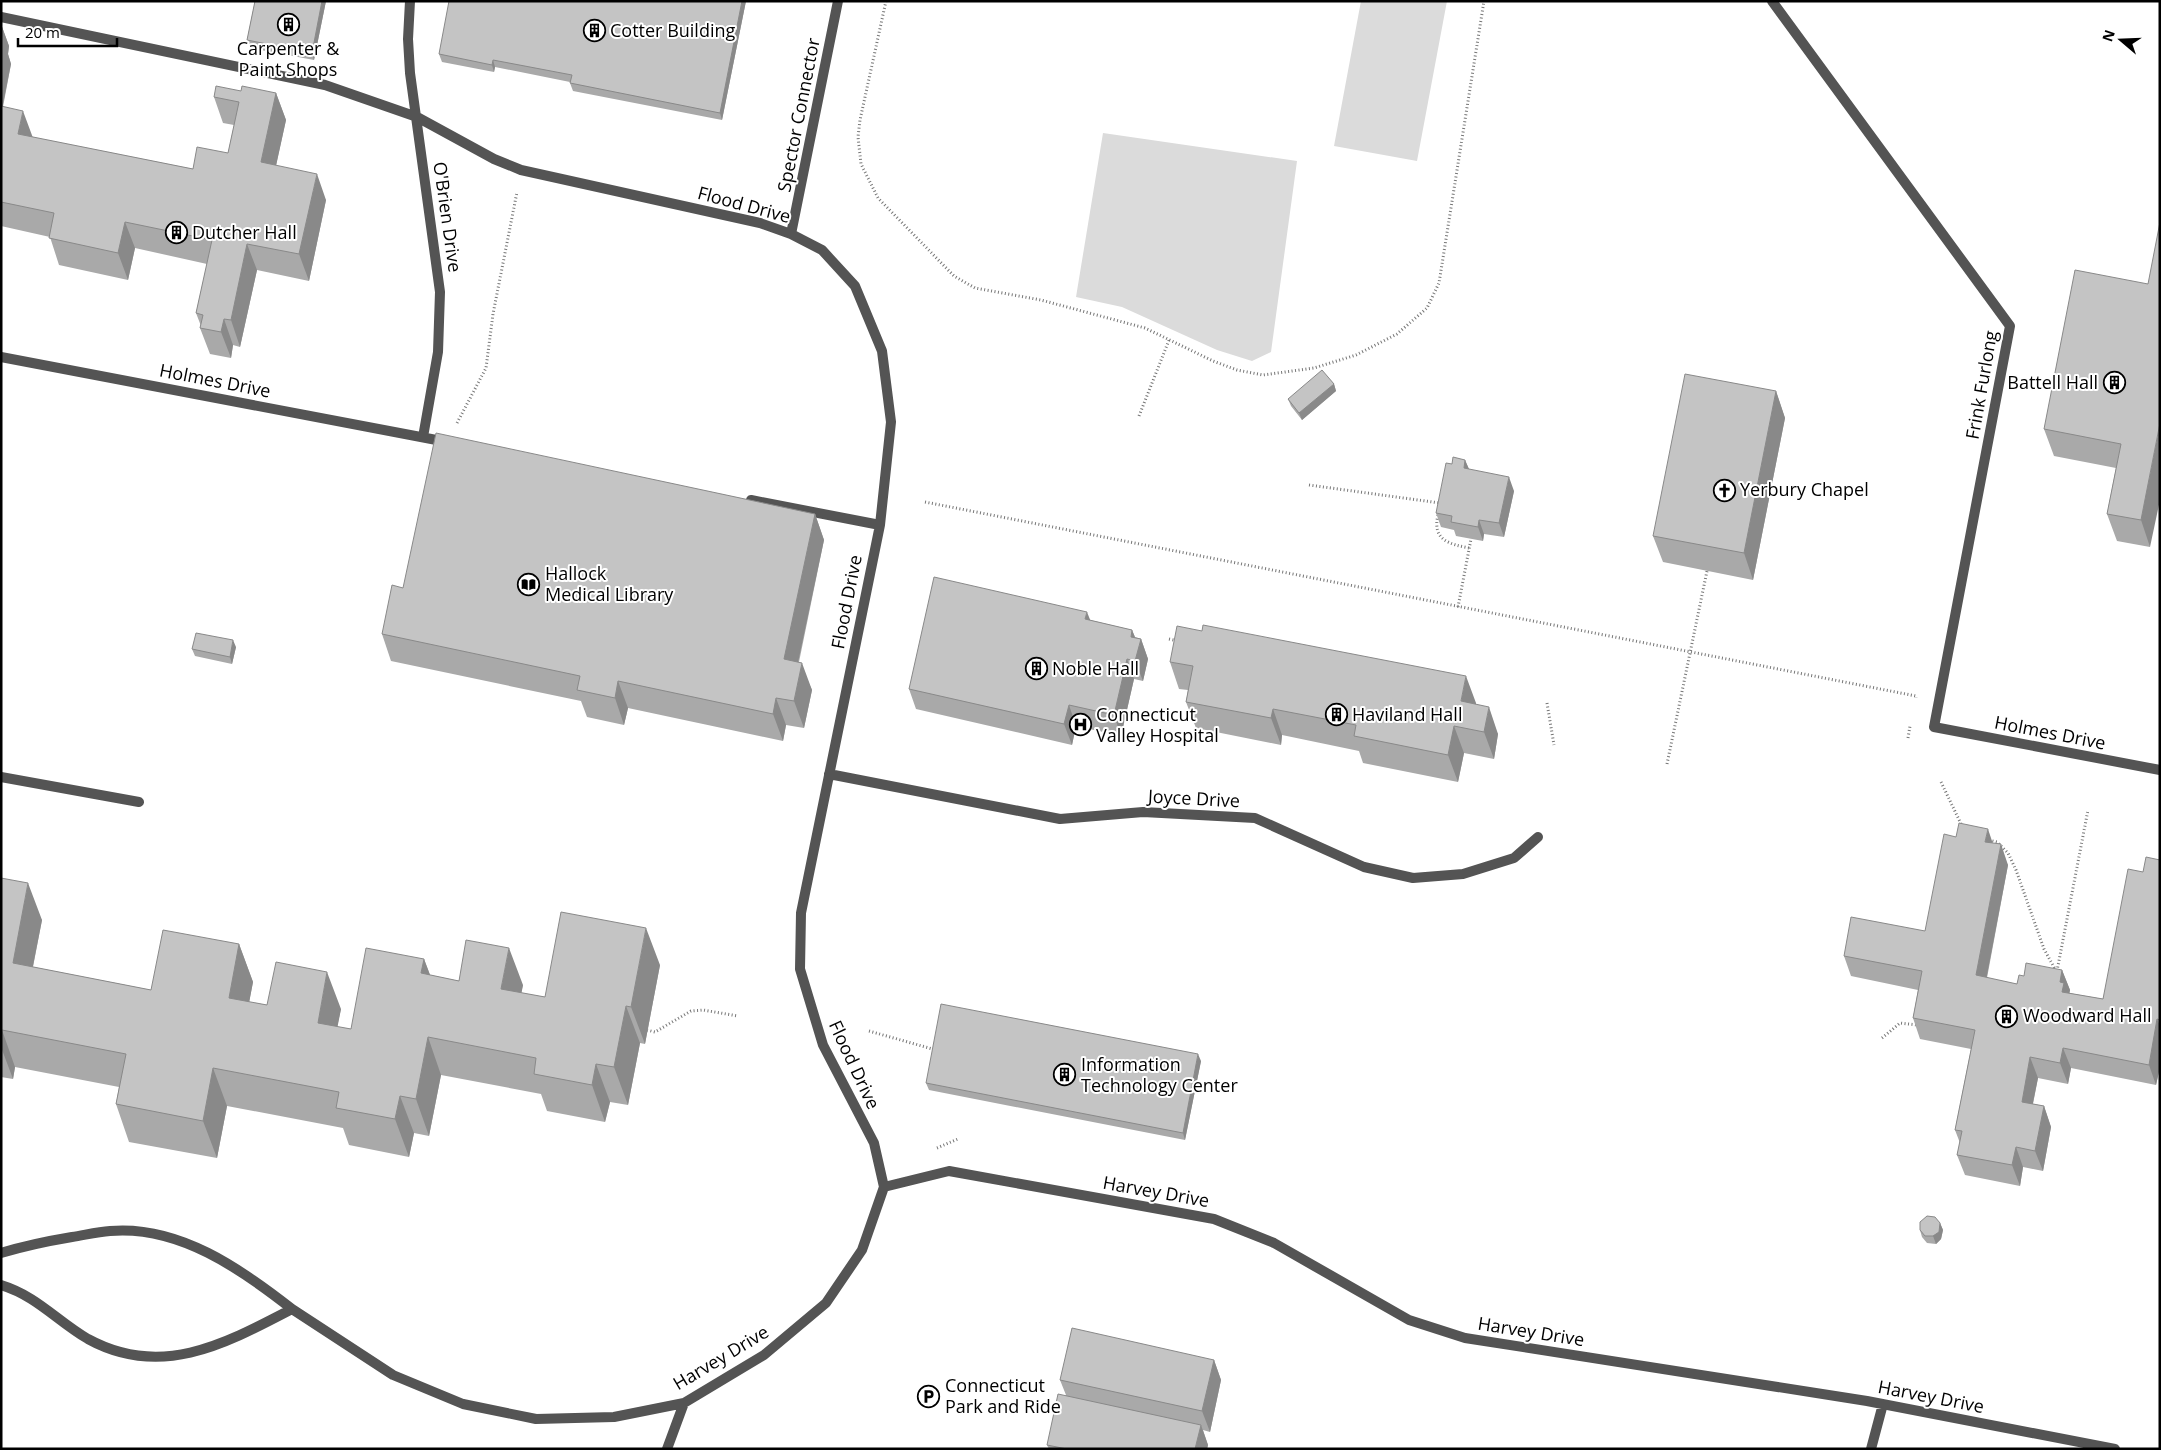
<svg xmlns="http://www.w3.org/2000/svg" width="2161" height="1450" viewBox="0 0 2161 1450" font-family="'Open Sans',sans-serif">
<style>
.grass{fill:#dbdbdb}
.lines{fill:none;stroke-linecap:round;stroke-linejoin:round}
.path{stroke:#767676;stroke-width:3;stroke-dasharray:1 2.5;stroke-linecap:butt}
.street{stroke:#545454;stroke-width:10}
.wall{fill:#a9a9a9}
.shaded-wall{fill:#898989}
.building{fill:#c4c4c4;stroke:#898989}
.labels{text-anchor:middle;stroke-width:4;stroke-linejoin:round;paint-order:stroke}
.poi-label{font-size:18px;fill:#000;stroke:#fff;text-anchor:start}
.street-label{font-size:18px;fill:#000;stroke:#fff}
</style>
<rect width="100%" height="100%" fill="#fff"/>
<path class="grass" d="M 1361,1 L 1447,1 L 1417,161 L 1334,146 Z
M 1103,133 L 1297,161 L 1271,352 L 1252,361 L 1217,350 L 1122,307 L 1076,297 Z"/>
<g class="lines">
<path class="path" d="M 886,1 L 860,120 L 858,137 L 861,164 L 878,198 L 954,276 L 975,288 L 1041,300 L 1145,328 L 1213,361 L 1237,370 L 1263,375 L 1314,368 L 1356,355 L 1397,334 L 1427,308 L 1439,283 L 1484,1
M 1139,416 L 1169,340
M 457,423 L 486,368 L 493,314 L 517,192
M 1309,485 L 1440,503
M 925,502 L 1916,696 L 1916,698
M 1438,515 C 1432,540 1449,544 1469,548
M 1458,607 L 1471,539
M 1169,639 L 1178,641
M 1547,703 L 1554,745
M 1908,738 L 1910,726
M 1667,764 L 1707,571
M 1941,782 L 1962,826
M 1989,840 L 1997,842 L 2008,853 L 2016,870 L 2044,949 L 2056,971
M 2057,971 L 2088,810
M 647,1030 L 655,1032 L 691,1011 L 703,1010 L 738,1016
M 869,1031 L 936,1050
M 1882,1038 L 1900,1023 L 1917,1025
M 937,1148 L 958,1139"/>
<path class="street" d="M 410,1 L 408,39 L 410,73 L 440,292 L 438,352 L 423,437
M 1772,1 L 2010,326 L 1934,727 L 2160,770
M 1,17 L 325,85 L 417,117 L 494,159 L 521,170 L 760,223 L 791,234 L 822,250 L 855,286 L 882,351 L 891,422 L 880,525 L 801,913 L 800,969 L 823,1045 L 874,1143 L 884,1187
M 791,234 L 838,1
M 1,357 L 447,442
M 751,500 L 880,525
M 829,774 L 1060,819 L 1143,812 L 1255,818 L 1364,867 L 1413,878 L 1463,874 L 1514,858 L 1538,837
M 1,777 L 139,802
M 1,1253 C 24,1246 48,1241 72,1237 C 85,1235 97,1232 110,1231 C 179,1225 241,1269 292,1309
M 1,1285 C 37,1296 57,1321 88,1339 C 161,1379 225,1344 292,1309 L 393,1375 L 463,1404 L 536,1419 L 614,1417 L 684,1403 L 764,1355 L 826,1303 L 862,1250 L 884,1187 L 949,1171 L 1214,1219 L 1274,1243 L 1409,1320 L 1465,1338 L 1867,1401 L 2115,1449
M 667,1449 L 684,1403
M 1871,1449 L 1883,1404"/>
</g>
<path class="wall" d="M 255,1 L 326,1 L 314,60 L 250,48 L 247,40 Z
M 746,1 L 722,120 L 573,91 L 570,83 L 570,82 L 495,67 L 494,72 L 442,62 L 439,54 Z
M 1,24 L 9,46 L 8,54 L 11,64 L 3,107 L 32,137 L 193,169 L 228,153 L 234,125 L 223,123 L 214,97 L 241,91 L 276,93 L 286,120 L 276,165 L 326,200 L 309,281 L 257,270 L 240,347 L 233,345 L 231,358 L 210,354 L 200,328 L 201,326 L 196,313 L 207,264 L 135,248 L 128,280 L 59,265 L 50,237 L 1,226 Z
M 2148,284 L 2150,547 L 2117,541 L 2107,514 L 2116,468 L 2054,456 L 2044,429 Z
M 1334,384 L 1336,391 L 1302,420 L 1291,406 L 1288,399 Z
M 1776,391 L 1785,418 L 1753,580 L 1663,562 L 1653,536 Z
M 1465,460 L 1469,469 L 1514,491 L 1504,537 L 1484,534 L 1483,541 L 1456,536 L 1454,530 L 1441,527 L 1436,513 L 1452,464 Z
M 815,514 L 824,540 L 799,662 L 812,690 L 804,728 L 786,725 L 783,741 L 628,708 L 624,725 L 587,717 L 581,701 L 391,661 L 382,634 L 403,588 Z
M 1090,620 L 1132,630 L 1135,637 L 1141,639 L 1148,659 L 1143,681 L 1134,679 L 1121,736 L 1076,726 L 1072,745 L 916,709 L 909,689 Z
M 236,647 L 232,664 L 195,656 L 192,649 Z
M 1170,662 L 1476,703 L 1476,704 L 1498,734 L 1494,759 L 1464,753 L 1458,782 L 1363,763 L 1359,751 L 1282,735 L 1281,745 L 1196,728 L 1186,702 L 1188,690 L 1179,689 Z
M 1993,843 L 2008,865 L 1987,978 L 2017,984 L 2024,976 L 2062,970 L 2070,990 L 2069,993 L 2103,999 L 2143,872 L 2160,860 L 2160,1067 L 2156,1085 L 2071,1068 L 2068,1084 L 2038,1078 L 2033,1104 L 2044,1106 L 2051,1127 L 2043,1171 L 2023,1167 L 2020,1186 L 1965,1175 L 1957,1155 L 1960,1143 L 1955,1130 L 1971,1049 L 1920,1039 L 1913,1018 L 1918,990 L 1851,976 L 1844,956 L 1925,931 Z
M 1,878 L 42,920 L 33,967 L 151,990 L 239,944 L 253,982 L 249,1002 L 267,1005 L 341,1009 L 337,1027 L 351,1029 L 424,959 L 430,975 L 459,981 L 523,985 L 521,993 L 545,997 L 660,965 L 645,1044 L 640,1043 L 628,1105 L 610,1102 L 605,1122 L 547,1111 L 541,1094 L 441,1075 L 429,1136 L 414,1133 L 409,1157 L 349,1145 L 343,1128 L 227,1106 L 217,1158 L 129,1142 L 116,1104 L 119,1087 L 15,1067 L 13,1079 L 1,1077 Z
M 1201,1061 L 1185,1140 L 929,1090 L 926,1083 Z
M 1940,1223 L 1943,1230 L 1941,1239 L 1936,1244 L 1927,1243 L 1922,1237 L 1920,1230 Z
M 1214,1360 L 1221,1380 L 1210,1432 L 1203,1430 L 1208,1445 L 1207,1449 L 1049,1449 L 1047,1445 L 1066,1395 L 1060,1380 Z"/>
<path class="shaded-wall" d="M 322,1 L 326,1 L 314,60 L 312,53 Z
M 742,1 L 746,1 L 722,120 L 720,113 Z
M 1,24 L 9,46 L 8,54 L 11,64 L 1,114 Z
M 493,60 L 495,67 L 494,72 L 492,65 Z
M 276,93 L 286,120 L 271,189 L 261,162 Z
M 23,111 L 33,138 L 18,134 Z
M 317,174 L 326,200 L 309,281 L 299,254 Z
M 125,222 L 135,248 L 128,280 L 118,253 Z
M 247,244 L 257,270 L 240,347 L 231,320 Z
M 224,319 L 233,345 L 231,358 L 221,332 Z
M 1334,384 L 1336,391 L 1302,420 L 1299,413 Z
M 1776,391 L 1785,418 L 1753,580 L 1744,553 Z
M 2160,423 L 2160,500 L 2150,547 L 2141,520 Z
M 1465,460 L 1471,474 L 1464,468 Z
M 1509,477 L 1514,491 L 1504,537 L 1499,523 Z
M 815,514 L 824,540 L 793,686 L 784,659 Z
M 1479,520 L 1484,534 L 1483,541 L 1478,527 Z
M 1087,612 L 1095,632 L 1085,619 Z
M 1132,630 L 1139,647 L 1141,639 L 1148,659 L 1143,681 L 1135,661 L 1131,637 Z
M 233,640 L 236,647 L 232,664 L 230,657 Z
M 1127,659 L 1134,679 L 1121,736 L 1114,715 Z
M 802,663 L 812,690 L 804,728 L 794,701 Z
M 1466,676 L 1476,703 L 1471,728 L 1461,701 Z
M 618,681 L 628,708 L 624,725 L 615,698 Z
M 776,698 L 786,725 L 783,741 L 773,714 Z
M 1069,705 L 1076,726 L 1072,745 L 1064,724 Z
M 1489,707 L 1498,734 L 1494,759 L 1484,732 Z
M 1273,709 L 1282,735 L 1281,745 L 1271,718 Z
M 1454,726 L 1464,753 L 1458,782 L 1448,755 Z
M 1988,829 L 1995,850 L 1985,842 Z
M 2001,844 L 2008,865 L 1983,996 L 1976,975 Z
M 28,883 L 42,920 L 26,1001 L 13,963 Z
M 646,928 L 660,965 L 645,1044 L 631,1007 Z
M 239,944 L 253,982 L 243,1035 L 229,998 Z
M 509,948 L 523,985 L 515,1027 L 501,989 Z
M 424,959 L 438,996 L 421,973 Z
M 2062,970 L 2070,990 L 2069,996 L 2062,992 L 2060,982 Z
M 327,972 L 341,1009 L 331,1060 L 318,1023 Z
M 626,1006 L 640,1043 L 628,1105 L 614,1067 Z
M 2157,1019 L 2160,1026 L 2160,1067 L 2156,1085 L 2149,1065 Z
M 2,1030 L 15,1067 L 13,1079 L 1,1047 Z
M 428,1037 L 441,1075 L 429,1136 L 416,1099 Z
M 2063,1048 L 2071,1068 L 2068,1084 L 2060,1063 Z
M 1198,1054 L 1201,1061 L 1185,1140 L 1183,1133 Z
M 2030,1057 L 2038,1078 L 2029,1122 L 2022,1102 Z
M 596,1064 L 610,1102 L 605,1122 L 592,1085 Z
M 213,1068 L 227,1106 L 217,1158 L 203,1121 Z
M 400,1096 L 414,1133 L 409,1157 L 395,1119 Z
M 2044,1106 L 2051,1127 L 2043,1171 L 2035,1151 Z
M 2016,1147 L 2023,1167 L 2020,1186 L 2012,1165 Z
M 1940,1223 L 1943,1230 L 1941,1239 L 1936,1244 L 1933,1236 Z
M 1214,1360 L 1221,1380 L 1210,1432 L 1202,1411 Z
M 1201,1425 L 1208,1445 L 1207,1449 L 1195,1449 Z"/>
<path class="building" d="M 255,1 L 322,1 L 312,53 L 247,40 Z
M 449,1 L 742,1 L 720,113 L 570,83 L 572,75 L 493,60 L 492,65 L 439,54 Z
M 216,86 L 241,91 L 242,86 L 276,93 L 261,162 L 317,174 L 299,254 L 247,244 L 231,320 L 224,319 L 221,332 L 200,328 L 203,315 L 196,313 L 212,240 L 125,222 L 118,253 L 49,238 L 54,213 L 1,202 L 1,106 L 23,111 L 18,134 L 193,169 L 197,147 L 228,153 L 239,102 L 214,97 Z
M 2160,222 L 2160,423 L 2141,520 L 2107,514 L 2121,444 L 2044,429 L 2075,270 L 2148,284 Z
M 1322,370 L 1334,384 L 1299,413 L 1288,399 Z
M 1685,374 L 1776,391 L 1744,553 L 1653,536 Z
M 436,433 L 815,514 L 784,659 L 802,663 L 794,701 L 776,698 L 773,714 L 618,681 L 615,698 L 577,690 L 580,676 L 382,634 L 392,585 L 403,588 Z
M 1453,457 L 1465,460 L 1464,468 L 1509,477 L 1499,523 L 1479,520 L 1478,527 L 1451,522 L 1452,516 L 1436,513 L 1446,463 L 1452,464 Z
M 934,577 L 1087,612 L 1085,619 L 1132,630 L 1131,637 L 1141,639 L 1135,661 L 1127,659 L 1114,715 L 1069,705 L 1064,724 L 909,689 Z
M 1203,625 L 1466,676 L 1461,701 L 1489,707 L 1484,732 L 1454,726 L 1448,755 L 1354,736 L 1356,725 L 1273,709 L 1271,718 L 1186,702 L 1193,666 L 1170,662 L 1177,626 L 1202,631 Z
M 196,633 L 233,640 L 230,657 L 192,649 Z
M 1959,823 L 1988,829 L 1985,842 L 2001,844 L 1976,975 L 2017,984 L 2019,975 L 2024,976 L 2026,963 L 2062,970 L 2060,982 L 2064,983 L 2062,992 L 2103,999 L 2128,869 L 2143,872 L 2146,857 L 2160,860 L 2160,1020 L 2157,1019 L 2149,1065 L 2063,1048 L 2060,1063 L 2030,1057 L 2022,1102 L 2044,1106 L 2035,1151 L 2016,1147 L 2012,1165 L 1957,1155 L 1962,1131 L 1955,1130 L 1975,1030 L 1913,1018 L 1922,971 L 1844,956 L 1851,917 L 1925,931 L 1944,834 L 1956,837 Z
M 1,878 L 28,883 L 13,963 L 151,990 L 163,930 L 239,944 L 229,998 L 267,1005 L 276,962 L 327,972 L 318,1023 L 351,1029 L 366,948 L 424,959 L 421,973 L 459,981 L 466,940 L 509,948 L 501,989 L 545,997 L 561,912 L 646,928 L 631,1007 L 626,1006 L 614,1067 L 596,1064 L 592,1085 L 534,1074 L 536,1058 L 428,1037 L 416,1099 L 400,1096 L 395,1119 L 336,1108 L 339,1092 L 213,1068 L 203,1121 L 116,1104 L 126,1054 L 2,1030 L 1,1031 Z
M 941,1004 L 1198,1054 L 1183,1133 L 926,1083 Z
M 1927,1216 L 1935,1217 L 1940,1223 L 1939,1232 L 1933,1236 L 1925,1236 L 1920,1230 L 1920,1222 Z
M 1072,1328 L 1214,1360 L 1202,1411 L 1060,1380 Z
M 1058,1394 L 1201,1425 L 1195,1449 L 1067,1449 L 1047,1445 Z"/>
<defs>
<symbol id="building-ring" viewBox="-11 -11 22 22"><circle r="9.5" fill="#fff" stroke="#000" stroke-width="1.5"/><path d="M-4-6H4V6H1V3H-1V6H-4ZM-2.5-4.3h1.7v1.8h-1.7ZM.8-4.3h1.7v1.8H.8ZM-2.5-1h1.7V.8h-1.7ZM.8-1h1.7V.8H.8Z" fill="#000"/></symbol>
<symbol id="church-ring" viewBox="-11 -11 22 22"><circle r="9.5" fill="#fff" stroke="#000" stroke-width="1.5"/><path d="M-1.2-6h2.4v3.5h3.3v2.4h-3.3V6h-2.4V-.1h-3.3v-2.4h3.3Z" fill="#000"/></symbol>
<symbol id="library-ring" viewBox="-11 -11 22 22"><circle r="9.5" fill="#fff" stroke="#000" stroke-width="1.5"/><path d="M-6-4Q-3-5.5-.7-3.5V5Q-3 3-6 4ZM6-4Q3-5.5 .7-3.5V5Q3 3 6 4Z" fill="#000"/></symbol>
<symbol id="hospital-ring" viewBox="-11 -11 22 22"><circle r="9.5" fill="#fff" stroke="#000" stroke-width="1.5"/><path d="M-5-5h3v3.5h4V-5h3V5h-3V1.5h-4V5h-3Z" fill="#000"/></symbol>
<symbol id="parking-ring" viewBox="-11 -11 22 22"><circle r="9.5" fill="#fff" stroke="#000" stroke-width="1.5"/><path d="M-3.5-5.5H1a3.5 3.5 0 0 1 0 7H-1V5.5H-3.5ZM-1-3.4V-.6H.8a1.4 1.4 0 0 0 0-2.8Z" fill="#000"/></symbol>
</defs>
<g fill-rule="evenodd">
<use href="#building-ring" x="276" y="12" width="25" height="25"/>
<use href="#building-ring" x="582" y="18" width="25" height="25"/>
<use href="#building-ring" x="164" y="220" width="25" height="25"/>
<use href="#building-ring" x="2102" y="370" width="25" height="25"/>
<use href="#church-ring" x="1712" y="478" width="25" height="25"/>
<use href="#library-ring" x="516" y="572" width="25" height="25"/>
<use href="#building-ring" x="1024" y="656" width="25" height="25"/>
<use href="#building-ring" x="1324" y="702" width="25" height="25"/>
<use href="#hospital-ring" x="1068" y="712" width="25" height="25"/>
<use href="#building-ring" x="1994" y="1004" width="25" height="25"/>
<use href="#building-ring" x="1052" y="1062" width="25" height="25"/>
<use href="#parking-ring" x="916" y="1384" width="25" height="25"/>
</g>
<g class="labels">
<g class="poi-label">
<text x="610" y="37">Cotter Building</text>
<text x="288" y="55" text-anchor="middle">Carpenter &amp;<tspan x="288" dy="21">Paint Shops</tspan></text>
<text x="192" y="239">Dutcher Hall</text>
<text x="2098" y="389" text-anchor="end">Battell Hall</text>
<text x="1740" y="496">Yerbury Chapel</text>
<text x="545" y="580">Hallock<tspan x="545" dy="21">Medical Library</tspan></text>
<text x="1052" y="675">Noble Hall</text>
<text x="1096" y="721">Connecticut<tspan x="1096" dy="21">Valley Hospital</tspan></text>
<text x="1352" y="721">Haviland Hall</text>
<text x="2023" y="1022">Woodward Hall</text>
<text x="1081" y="1071">Information<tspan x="1081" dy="21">Technology Center</tspan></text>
<text x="945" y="1392">Connecticut<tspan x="945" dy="21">Park and Ride</tspan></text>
</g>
<g class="street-label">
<text transform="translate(799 115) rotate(-79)" y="6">Spector Connector</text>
<text transform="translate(744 205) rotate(15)" y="6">Flood Drive</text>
<text transform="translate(447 217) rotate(82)" y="6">O'Brien Drive</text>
<text transform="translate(215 381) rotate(11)" y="6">Holmes Drive</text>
<text transform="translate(1982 385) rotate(-80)" y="6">Frink Furlong</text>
<text transform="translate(847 602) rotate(-79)" y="6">Flood Drive</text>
<text transform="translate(2050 733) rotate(11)" y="6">Holmes Drive</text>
<text transform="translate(1194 799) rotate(3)" y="6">Joyce Drive</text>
<text transform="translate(854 1065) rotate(65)" y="6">Flood Drive</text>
<text transform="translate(1156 1192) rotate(10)" y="6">Harvey Drive</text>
<text transform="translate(1531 1332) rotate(9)" y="6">Harvey Drive</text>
<text transform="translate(721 1358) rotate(-31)" y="6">Harvey Drive</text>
<text transform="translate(1931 1397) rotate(11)" y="6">Harvey Drive</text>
</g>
</g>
<rect width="2161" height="1450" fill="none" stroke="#000000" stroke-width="5"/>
<g transform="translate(2121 40) rotate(289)" stroke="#ffffff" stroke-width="4" paint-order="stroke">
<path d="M0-4L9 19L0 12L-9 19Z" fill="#000000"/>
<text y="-8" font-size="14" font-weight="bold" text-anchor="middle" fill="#000000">N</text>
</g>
<path d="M18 38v8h99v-8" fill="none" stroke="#000000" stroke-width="2.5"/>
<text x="25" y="38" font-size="15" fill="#000000" stroke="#ffffff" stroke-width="4" paint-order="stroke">20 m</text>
</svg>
